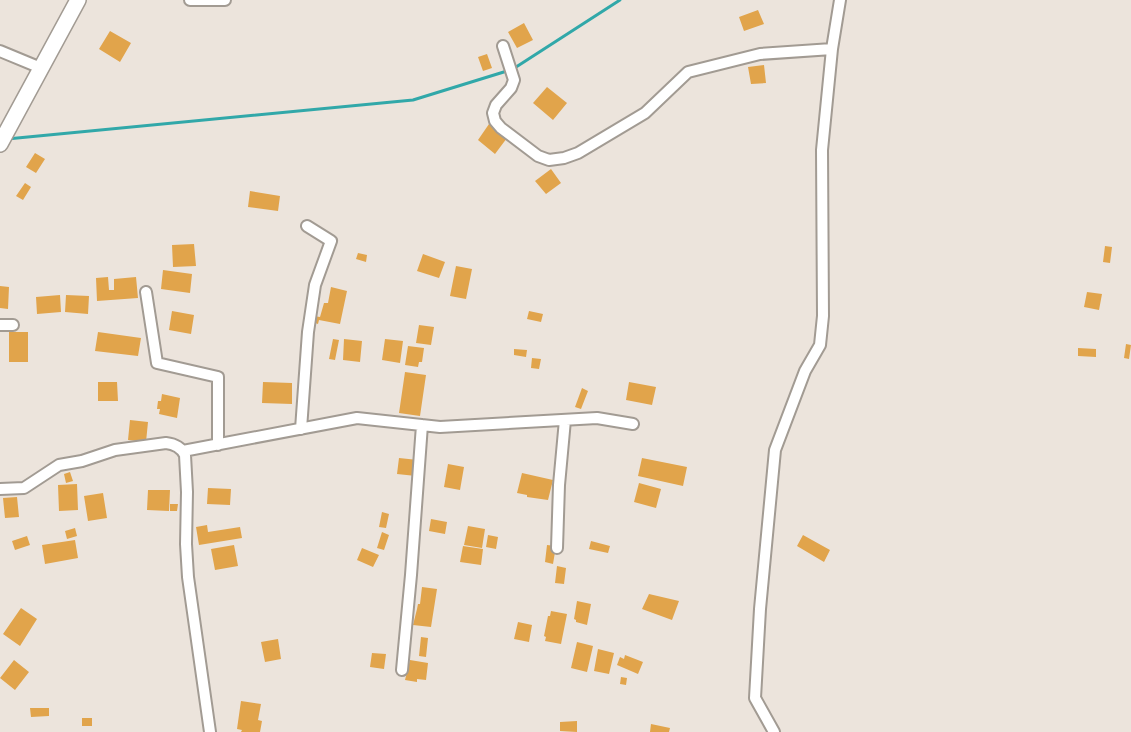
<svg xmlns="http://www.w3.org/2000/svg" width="1131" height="732" viewBox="0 0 1131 732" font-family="Quicksand,sans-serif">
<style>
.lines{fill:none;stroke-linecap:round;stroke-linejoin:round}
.stream{stroke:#31a8a9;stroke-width:3}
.building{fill:#e1a44b}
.minor-casing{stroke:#a29b93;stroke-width:14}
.secondary-casing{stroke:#a29b93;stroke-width:18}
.minor{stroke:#fff;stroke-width:10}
.secondary{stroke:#fff;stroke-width:15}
</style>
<rect width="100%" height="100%" fill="#ece4dc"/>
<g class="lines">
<path class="stream" d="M 513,69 L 620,0
M 7,139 L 413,100 L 507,71"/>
</g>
<path class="building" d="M 758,10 L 764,24 L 744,31 L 739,17 Z
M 524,23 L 533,40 L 517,48 L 508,32 Z
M 110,31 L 131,43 L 120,62 L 99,49 Z
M 487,54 L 492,68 L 483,71 L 478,57 Z
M 764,65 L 766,83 L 751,84 L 748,67 Z
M 547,87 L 567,103 L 553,120 L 533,103 Z
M 489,124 L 507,138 L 495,154 L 478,140 Z
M 35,153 L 45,159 L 36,173 L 26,167 Z
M 551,169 L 561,183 L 546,194 L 535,181 Z
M 25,183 L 31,187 L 23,200 L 16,196 Z
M 250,191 L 280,196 L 278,211 L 248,207 Z
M 194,244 L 196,266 L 173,267 L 172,245 Z
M 1105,246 L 1112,247 L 1110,263 L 1103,262 Z
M 358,253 L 367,255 L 366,262 L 356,259 Z
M 423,254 L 445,262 L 439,278 L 417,271 Z
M 456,266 L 472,269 L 466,299 L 450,296 Z
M 163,270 L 192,274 L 190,293 L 161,289 Z
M 108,277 L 109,290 L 114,290 L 114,279 L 136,277 L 138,298 L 97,301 L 96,278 Z
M 0,286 L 9,287 L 8,309 L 0,308 Z
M 331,287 L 347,291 L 340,324 L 319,320 L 318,324 L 312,322 L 314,316 L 320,317 L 324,303 L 328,303 Z
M 1087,292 L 1102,294 L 1099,310 L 1084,307 Z
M 60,295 L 61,312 L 37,314 L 36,297 Z
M 66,295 L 89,296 L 88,314 L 65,312 Z
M 172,311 L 194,315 L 191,334 L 169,330 Z
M 529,311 L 543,314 L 541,322 L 527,319 Z
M 419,325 L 434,327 L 431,345 L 416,343 Z
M 9,332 L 28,332 L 28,362 L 9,362 Z
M 98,332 L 141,338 L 138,356 L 95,351 Z
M 333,339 L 339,340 L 335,360 L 329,359 Z
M 344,339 L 362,341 L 360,362 L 343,360 Z
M 385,339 L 403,341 L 400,363 L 382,360 Z
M 1126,344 L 1131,345 L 1129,359 L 1124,358 Z
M 408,346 L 424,348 L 422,362 L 419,362 L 418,367 L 405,365 Z
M 1078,348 L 1096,349 L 1096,357 L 1078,356 Z
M 514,349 L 527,350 L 526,357 L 514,355 Z
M 532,358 L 541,359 L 539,369 L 531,368 Z
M 405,372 L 426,375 L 420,416 L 399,413 Z
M 98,382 L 117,382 L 118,401 L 98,401 Z
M 263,382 L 292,383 L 292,404 L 262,403 Z
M 629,382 L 656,387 L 652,405 L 626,400 Z
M 582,388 L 588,391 L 581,409 L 575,407 Z
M 162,394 L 180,398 L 177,418 L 159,414 L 160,409 L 157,409 L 158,401 L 161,401 Z
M 130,420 L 148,422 L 146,442 L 128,440 Z
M 399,458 L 418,460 L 416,476 L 397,474 Z
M 642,458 L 687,467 L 683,486 L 638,476 Z
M 448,464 L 464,467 L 460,490 L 444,487 Z
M 70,472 L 73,481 L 66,483 L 64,474 Z
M 522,473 L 553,480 L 548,500 L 527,497 L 527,495 L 517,493 Z
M 639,483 L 661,489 L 656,508 L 634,502 Z
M 77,484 L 78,510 L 59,511 L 58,485 Z
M 208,488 L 231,489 L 230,505 L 207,504 Z
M 148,490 L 170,490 L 169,511 L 147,510 Z
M 103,493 L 107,518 L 88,521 L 84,496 Z
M 17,497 L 19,517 L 5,518 L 3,498 Z
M 170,504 L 178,504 L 177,511 L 170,511 Z
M 382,512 L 389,514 L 386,528 L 379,527 Z
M 431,519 L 447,522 L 445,534 L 429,531 Z
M 207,525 L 208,532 L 240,527 L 242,538 L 199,545 L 196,527 Z
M 468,526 L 485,529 L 482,548 L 464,545 Z
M 75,528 L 77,536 L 67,539 L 65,531 Z
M 382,532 L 389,535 L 384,550 L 377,548 Z
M 488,535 L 498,537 L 496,549 L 486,547 Z
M 803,535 L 830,550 L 824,562 L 797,546 Z
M 27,536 L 30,545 L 15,550 L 12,541 Z
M 75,540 L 78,558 L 45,564 L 42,545 Z
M 591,541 L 610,546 L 608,553 L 589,549 Z
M 234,545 L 238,566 L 215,570 L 211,549 Z
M 547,545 L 556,546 L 553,564 L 545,562 Z
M 463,546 L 483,549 L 481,565 L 460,562 Z
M 362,548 L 379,555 L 373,567 L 357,560 Z
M 557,566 L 566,568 L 564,584 L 555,583 Z
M 422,587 L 437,589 L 431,627 L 413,625 L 417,609 L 418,604 L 420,604 Z
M 649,594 L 679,601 L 672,620 L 642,609 Z
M 577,601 L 591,604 L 587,625 L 576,622 L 576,620 L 574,619 Z
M 21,608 L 37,619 L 20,646 L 3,634 Z
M 551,611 L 567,614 L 561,644 L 545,641 L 546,637 L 544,636 L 548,616 L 550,616 Z
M 518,622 L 532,625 L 529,642 L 514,639 Z
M 421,637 L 428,638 L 426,657 L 419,656 Z
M 278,639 L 281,659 L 265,662 L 261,642 Z
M 577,642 L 593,646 L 587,672 L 571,668 Z
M 598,649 L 614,653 L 609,674 L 594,671 Z
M 372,653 L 386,654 L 384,669 L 370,667 Z
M 625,655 L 643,662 L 638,674 L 617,665 L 620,657 L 624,659 Z
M 14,660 L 29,672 L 15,690 L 0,678 Z
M 410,660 L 428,663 L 426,680 L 417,679 L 417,682 L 405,680 Z
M 621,677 L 627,678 L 626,685 L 620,684 Z
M 241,701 L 261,704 L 258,720 L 262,721 L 260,732 L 241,732 L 242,730 L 237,729 Z
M 30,708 L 49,708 L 49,716 L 31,717 Z
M 82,718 L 92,718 L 92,726 L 82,726 Z
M 577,721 L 577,732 L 560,731 L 560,722 Z
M 651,724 L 670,728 L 669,732 L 650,732 Z"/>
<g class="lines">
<defs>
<path id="minor" d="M 190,0 L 225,0
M 503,46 L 514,80 L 511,88 L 496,105 L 493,113 L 495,121 L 501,128 L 538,156 L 549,160 L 564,158 L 578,153 L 645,113 L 688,72 L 760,54 L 832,49
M 0,51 L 41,68
M 146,292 L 157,363 L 218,377 L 218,445
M 0,325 L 13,325
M 301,429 L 308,332 L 315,285 L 331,241 L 307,226
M 183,451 L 357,418 L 440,427 L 597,418 L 633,424
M 0,489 L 24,488 L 59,465 L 82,461 L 115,450 L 166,443 C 175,444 181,447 185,455 L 187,492 L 186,544 L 188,577 L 210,732
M 557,548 L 559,485 L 565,420
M 402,670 L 411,575 L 422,425
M 774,732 L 755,698 L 760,609 L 775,450 L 805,371 L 820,345 L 823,316 L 822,150 L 832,49 L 840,0"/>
<path id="secondary" d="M 0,144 L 78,0"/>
</defs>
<use href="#minor" class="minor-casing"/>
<use href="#secondary" class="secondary-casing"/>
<use href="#minor" class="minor"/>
<use href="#secondary" class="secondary"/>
</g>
</svg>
